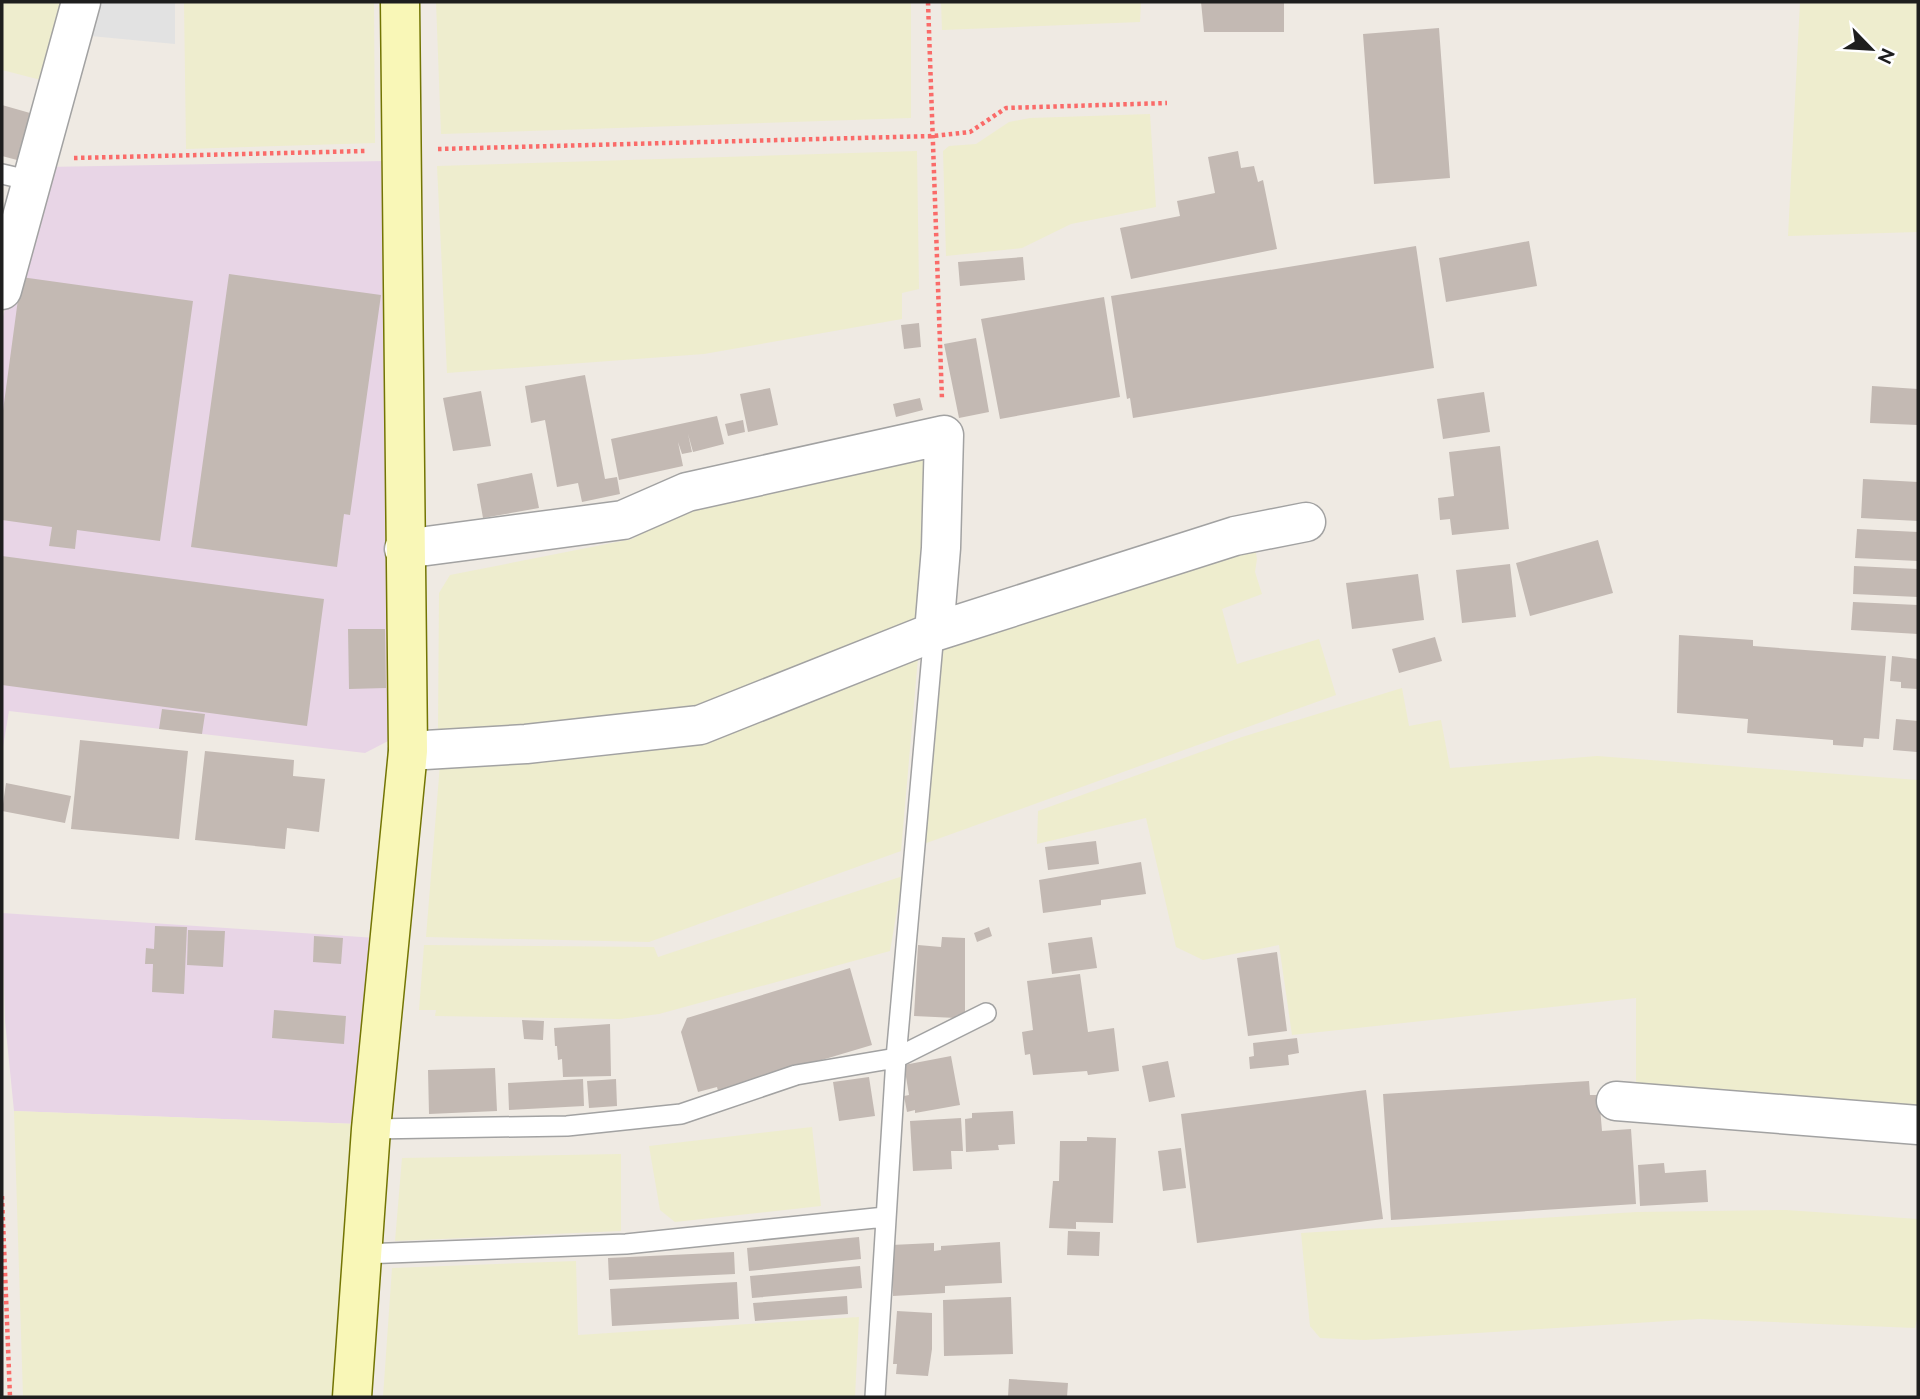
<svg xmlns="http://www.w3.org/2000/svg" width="1920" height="1399" viewBox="0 0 1920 1399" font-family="Raleway,sans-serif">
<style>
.industrial{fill:#e8d5e6}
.farmland{fill:#eeedce}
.parking{fill:#e2e2e2}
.building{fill:#c3b9b3}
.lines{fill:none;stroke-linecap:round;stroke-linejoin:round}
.lane-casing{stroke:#a2a2a2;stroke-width:22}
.street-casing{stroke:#a2a2a2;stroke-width:41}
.secondary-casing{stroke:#737504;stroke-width:41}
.path{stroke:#fa6b69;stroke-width:4.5;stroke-dasharray:3.5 3.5;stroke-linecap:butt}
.lane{stroke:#fff;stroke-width:19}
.street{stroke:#fff;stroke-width:38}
.secondary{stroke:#f9f7b7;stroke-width:38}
</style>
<rect width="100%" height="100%" fill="#efeae3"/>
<path class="industrial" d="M 386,161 L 390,740 L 365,753 L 9,711 L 2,753 L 2,320 L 45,167 Z
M 2,913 L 376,938 L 357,1124 L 14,1111 L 5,1021 Z"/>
<path class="farmland" d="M 2,2 L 64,2 L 41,80 L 2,70 Z
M 184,2 L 374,2 L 375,143 L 186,149 Z
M 436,2 L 911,2 L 911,118 L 441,134 Z
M 941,2 L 1141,2 L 1140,22 L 942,30 Z
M 1800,2 L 1918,2 L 1918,232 L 1788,236 Z
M 1150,114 L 1156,207 L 1071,224 L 1022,248 L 946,256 L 943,151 L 949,146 L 976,144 L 1009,122 L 1030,118 Z
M 917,151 L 919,289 L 902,293 L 902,319 L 704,354 L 447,373 L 437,166 Z
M 927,458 L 924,625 L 715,702 L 645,720 L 444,736 L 438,728 L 439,593 L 450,575 L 632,539 L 694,505 Z
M 1254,542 L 1257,559 L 1255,572 L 1262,594 L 1222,609 L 1237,664 L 1319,639 L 1336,695 L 921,845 L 937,651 Z
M 918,658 L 901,851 L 649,942 L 426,937 L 440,764 Z
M 1402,688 L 1409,726 L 1441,720 L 1450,768 L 1597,756 L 1918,780 L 1918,1112 L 1636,1090 L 1636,998 L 1292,1035 L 1279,945 L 1203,960 L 1176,947 L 1146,818 L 1037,844 L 1038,811 L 1242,737 Z
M 903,876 L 890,951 L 659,1014 L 620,1019 L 435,1016 L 436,1010 L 419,1010 L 424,945 L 654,947 L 658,957 Z
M 14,1111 L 357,1124 L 348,1246 L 332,1397 L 23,1397 Z
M 812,1127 L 821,1206 L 675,1222 L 660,1210 L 649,1146 Z
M 621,1154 L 621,1231 L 395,1241 L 402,1158 Z
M 1786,1210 L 1918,1219 L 1918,1317 L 1915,1328 L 1700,1319 L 1364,1340 L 1320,1338 L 1310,1326 L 1301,1233 L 1637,1212 Z
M 576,1261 L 578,1335 L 859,1317 L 855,1397 L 383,1397 L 392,1268 Z"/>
<path class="parking" d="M 90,2 L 175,2 L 175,44 L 80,35 Z"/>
<path class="building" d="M 1201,2 L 1284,2 L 1284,32 L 1204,32 Z
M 1439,28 L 1450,178 L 1374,184 L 1363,34 Z
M 2,105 L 30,113 L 17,160 L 2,156 Z
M 1238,151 L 1241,168 L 1254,166 L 1258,182 L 1263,180 L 1277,249 L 1131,279 L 1120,228 L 1180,216 L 1177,201 L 1215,193 L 1208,157 Z
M 1529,241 L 1537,286 L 1446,302 L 1439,258 Z
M 1416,246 L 1434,368 L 1133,418 L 1130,398 L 1127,399 L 1111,296 Z
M 1023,257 L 1025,280 L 960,286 L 958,262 Z
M 229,274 L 381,295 L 350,515 L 344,514 L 337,567 L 191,547 Z
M 21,277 L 193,301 L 160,541 L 77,530 L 75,549 L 49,546 L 52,527 L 2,520 L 2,418 Z
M 1104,297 L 1120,397 L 1000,419 L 981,319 Z
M 919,323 L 921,347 L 904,349 L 901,325 Z
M 976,338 L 989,412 L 959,418 L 944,344 Z
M 585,375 L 605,479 L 617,477 L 620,494 L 582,502 L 578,483 L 557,487 L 545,420 L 531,423 L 525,386 Z
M 1872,386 L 1918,389 L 1918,425 L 1870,423 Z
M 770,388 L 778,425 L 748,432 L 740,394 Z
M 481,391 L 491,446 L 453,451 L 443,398 Z
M 1484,392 L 1490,432 L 1443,439 L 1437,399 Z
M 920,398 L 923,410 L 896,417 L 893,404 Z
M 717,416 L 724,444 L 693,452 L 688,434 L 692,452 L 682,454 L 678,442 L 683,466 L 619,480 L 611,439 Z
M 743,420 L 745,432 L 728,436 L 725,424 Z
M 1500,446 L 1509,529 L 1452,535 L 1450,519 L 1440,520 L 1438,498 L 1454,496 L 1449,452 Z
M 532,473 L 539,508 L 483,518 L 477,484 Z
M 1863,479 L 1918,482 L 1918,521 L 1861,518 Z
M 1857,529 L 1918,532 L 1918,561 L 1855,558 Z
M 1598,540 L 1613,593 L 1530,616 L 1516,563 Z
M 2,556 L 324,599 L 307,726 L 2,685 Z
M 1510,564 L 1516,617 L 1462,623 L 1456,570 Z
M 1854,566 L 1918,569 L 1918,597 L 1853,594 Z
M 1418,574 L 1424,620 L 1352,629 L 1346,583 Z
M 1853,602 L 1918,605 L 1918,634 L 1851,630 Z
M 348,629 L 385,629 L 386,688 L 349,689 Z
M 1679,635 L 1753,640 L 1753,646 L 1886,656 L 1879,739 L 1864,738 L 1863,747 L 1833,745 L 1833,740 L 1747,733 L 1748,719 L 1677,713 Z
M 1435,637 L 1442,661 L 1399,673 L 1392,649 Z
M 1892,656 L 1918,659 L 1918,689 L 1901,688 L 1901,682 L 1890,681 Z
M 162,709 L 205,714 L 202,734 L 159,729 Z
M 1896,719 L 1918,721 L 1917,752 L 1893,750 Z
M 80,740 L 188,751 L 179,839 L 71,829 Z
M 205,751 L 294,760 L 293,776 L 325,779 L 319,832 L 287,828 L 285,849 L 195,840 Z
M 6,783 L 71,796 L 65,823 L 2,811 Z
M 1096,841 L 1099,864 L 1048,870 L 1045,847 Z
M 1141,862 L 1146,894 L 1101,900 L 1101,905 L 1043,913 L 1039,880 Z
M 155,926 L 187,927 L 184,994 L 152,992 L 153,964 L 145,964 L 146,948 L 154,949 Z
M 989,927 L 992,936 L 977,942 L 974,933 Z
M 188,930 L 225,931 L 223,967 L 187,965 Z
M 314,936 L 343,938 L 341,964 L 313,962 Z
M 942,937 L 965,938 L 965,1015 L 957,1015 L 956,1018 L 914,1016 L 918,945 L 941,947 Z
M 1092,937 L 1097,968 L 1052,974 L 1048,943 Z
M 1277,952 L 1287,1031 L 1248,1036 L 1237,958 Z
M 850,968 L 872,1045 L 718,1091 L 717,1087 L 698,1092 L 681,1032 L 687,1018 Z
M 1080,974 L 1088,1032 L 1114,1028 L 1119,1071 L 1088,1075 L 1087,1071 L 1033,1075 L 1030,1054 L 1025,1055 L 1022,1032 L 1033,1030 L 1027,981 Z
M 274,1010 L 346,1016 L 344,1044 L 272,1038 Z
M 522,1020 L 544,1021 L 543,1040 L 524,1039 Z
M 610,1024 L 611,1076 L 563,1077 L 562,1059 L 558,1060 L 557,1046 L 555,1046 L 554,1028 Z
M 1297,1038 L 1299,1053 L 1288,1055 L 1289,1065 L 1250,1069 L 1249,1057 L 1254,1056 L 1253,1043 Z
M 951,1056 L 960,1105 L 915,1113 L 915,1110 L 907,1112 L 904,1096 L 909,1095 L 904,1065 Z
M 1168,1061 L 1175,1097 L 1149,1102 L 1142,1066 Z
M 495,1068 L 497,1111 L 429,1114 L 428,1070 Z
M 869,1077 L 875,1116 L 839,1121 L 833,1082 Z
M 583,1079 L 584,1106 L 509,1110 L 508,1083 Z
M 616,1079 L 617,1106 L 589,1108 L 587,1081 Z
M 1589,1081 L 1590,1095 L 1599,1095 L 1602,1131 L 1631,1129 L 1636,1204 L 1391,1220 L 1383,1094 Z
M 1366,1090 L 1383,1219 L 1197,1243 L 1181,1114 Z
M 1013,1111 L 1015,1144 L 998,1145 L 999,1150 L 966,1152 L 965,1119 L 972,1118 L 972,1113 Z
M 961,1118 L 963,1151 L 951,1151 L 952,1169 L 913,1171 L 910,1121 Z
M 1087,1137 L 1116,1138 L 1113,1223 L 1076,1222 L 1076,1229 L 1049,1228 L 1053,1181 L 1059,1181 L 1060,1141 L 1087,1141 Z
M 1181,1148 L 1186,1188 L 1163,1191 L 1158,1151 Z
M 1664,1163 L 1665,1173 L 1706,1170 L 1708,1202 L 1640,1206 L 1638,1165 Z
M 1068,1231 L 1100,1232 L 1099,1256 L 1067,1255 Z
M 859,1237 L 861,1259 L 749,1271 L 747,1248 Z
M 1000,1242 L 1002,1283 L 945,1286 L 945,1293 L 893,1296 L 891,1245 L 934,1243 L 934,1251 L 941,1250 L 941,1246 Z
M 734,1252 L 735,1274 L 609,1280 L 608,1258 Z
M 860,1266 L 862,1288 L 752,1298 L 750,1276 Z
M 737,1282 L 739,1319 L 612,1326 L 610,1289 Z
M 847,1296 L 848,1314 L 755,1321 L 753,1303 Z
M 1011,1297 L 1013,1354 L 944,1356 L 943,1300 Z
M 897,1311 L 932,1313 L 932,1349 L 928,1376 L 896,1374 L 897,1364 L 893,1364 Z
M 1009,1379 L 1068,1383 L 1067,1397 L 1008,1397 Z"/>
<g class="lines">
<defs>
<path id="lane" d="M 2,174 L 32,181
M 371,1129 L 567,1126 L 681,1114 L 796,1075 L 896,1058 L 986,1013
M 362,1254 L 626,1244 L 885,1217
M 875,1397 L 896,1058 L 934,632"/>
<path id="street" d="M 2,290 L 81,2
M 404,549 L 623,520 L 687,492 L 944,435 L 941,548 L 934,632
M 408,751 L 526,744 L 700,725 L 934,632 L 1235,536 L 1306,522
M 1616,1101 L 1918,1125"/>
<path id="secondary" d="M 352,1397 L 371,1129 L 408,751 L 400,2"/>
</defs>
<use href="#lane" class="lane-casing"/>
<use href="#street" class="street-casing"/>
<use href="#secondary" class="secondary-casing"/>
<path class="path" d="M 928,2 L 942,400
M 438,149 L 933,136 L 970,132 L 1006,108 L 1167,103
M 74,158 L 366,151
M 2,1196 L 10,1397"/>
<use href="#lane" class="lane"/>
<use href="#street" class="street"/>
<use href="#secondary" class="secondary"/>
</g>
<rect width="1920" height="1399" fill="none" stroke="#1e1e1e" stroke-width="7"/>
<g transform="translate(1871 49) rotate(115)" stroke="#ffffff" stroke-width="5" paint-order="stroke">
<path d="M0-5L12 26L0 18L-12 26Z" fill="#1e1e1e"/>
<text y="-10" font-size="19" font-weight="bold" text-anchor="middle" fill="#1e1e1e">N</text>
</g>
</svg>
